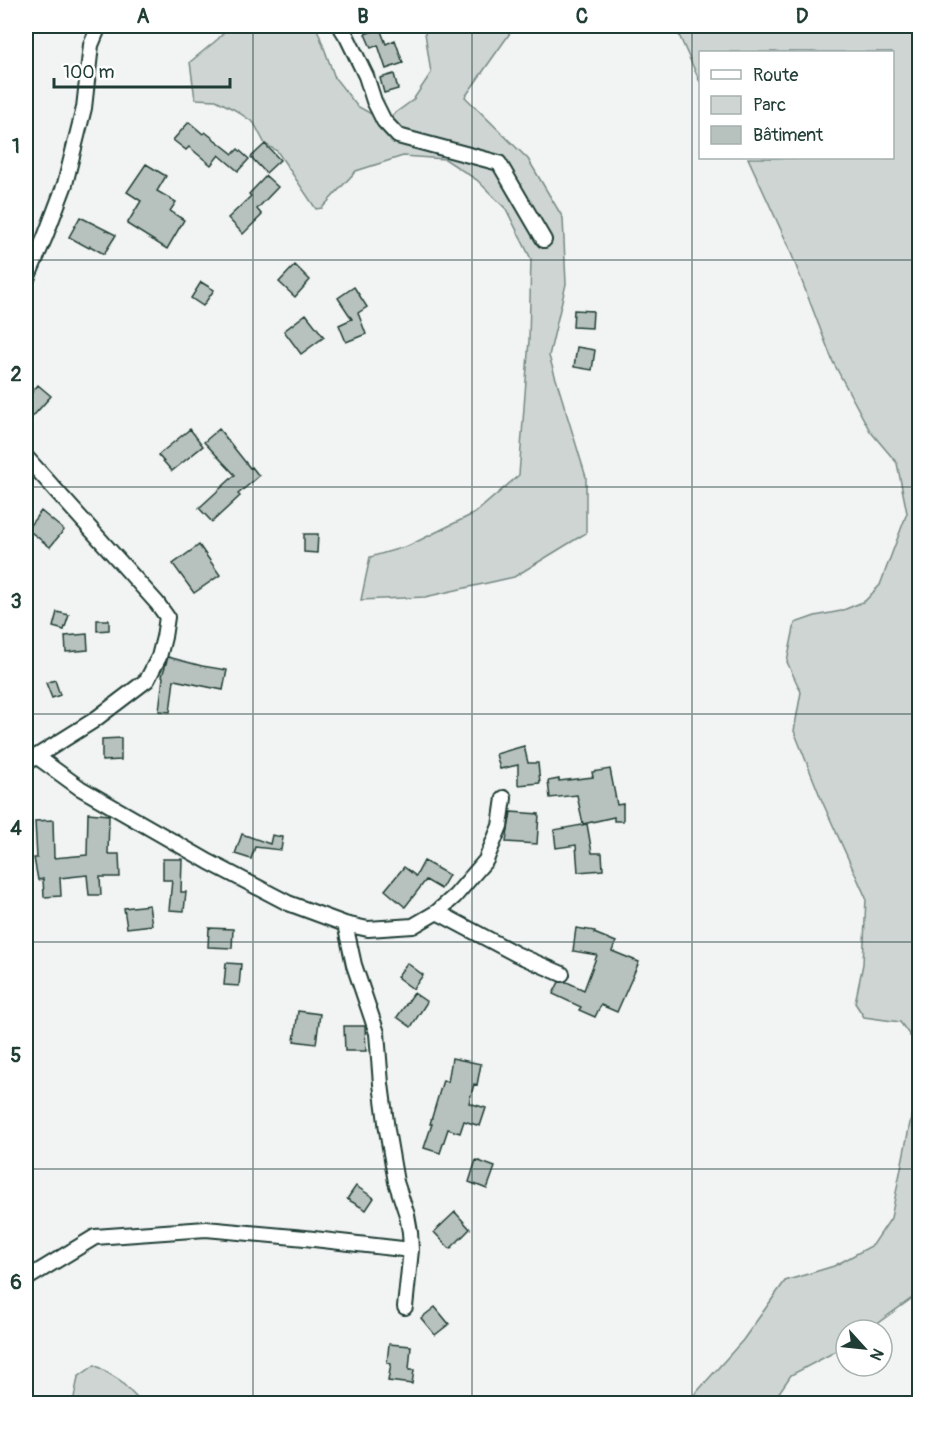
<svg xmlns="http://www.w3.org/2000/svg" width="945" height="1429" viewBox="0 0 945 1429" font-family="Pangolin,sans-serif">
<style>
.green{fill:#ced5d3;stroke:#768984;stroke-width:1.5}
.building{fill:#b7c1bd;stroke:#1f3d34;stroke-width:1.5}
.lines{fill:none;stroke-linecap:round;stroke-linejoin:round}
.minor-casing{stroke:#1f3d34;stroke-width:18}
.minor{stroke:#fff;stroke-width:14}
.grid{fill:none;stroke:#1f3d34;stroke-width:1.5;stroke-opacity:0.55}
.neatline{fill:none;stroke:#1f3d34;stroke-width:2}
.grid-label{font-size:20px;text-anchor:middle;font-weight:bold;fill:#1f3d34}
</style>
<rect width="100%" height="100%" fill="#f2f3f3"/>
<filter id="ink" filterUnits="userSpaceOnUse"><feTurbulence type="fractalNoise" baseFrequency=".0167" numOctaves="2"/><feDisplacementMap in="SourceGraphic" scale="12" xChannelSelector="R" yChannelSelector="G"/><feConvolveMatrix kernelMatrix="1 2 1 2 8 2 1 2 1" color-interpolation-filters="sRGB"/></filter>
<g filter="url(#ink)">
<path class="green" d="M 230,26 L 316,26 L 335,78 L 357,106 L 384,121 L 413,100 L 431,73 L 424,26 L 515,26 L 465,97 L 528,159 L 563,218 L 566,284 L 549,356 L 586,477 L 586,533 L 514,577 L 425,597 L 361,600 L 370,557 L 408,546 L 475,513 L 519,475 L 529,340 L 531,259 L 506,209 L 477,180 L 445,159 L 403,156 L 356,171 L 322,208 L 316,209 L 277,151 L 265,144 L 254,123 L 235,110 L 216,100 L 195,99 L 190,62 L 218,39 Z
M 675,26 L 919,26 L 919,1048 L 900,1022 L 864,1017 L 855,1003 L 863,964 L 866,898 L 822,801 L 794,731 L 801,692 L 787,662 L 795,623 L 815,616 L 841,611 L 865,601 L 880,585 L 907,513 L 897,463 L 870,431 L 833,362 L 788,245 L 748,158 L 892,158 L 892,52 L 700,52 L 700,82 Z
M 919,1063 L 919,1293 L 868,1330 L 846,1330 L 846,1346 L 791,1375 L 772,1403 L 687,1403 L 743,1340 L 785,1281 L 834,1266 L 873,1245 L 891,1218 L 913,1108 Z
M 95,1365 L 118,1379 L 142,1403 L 73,1403 L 78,1377 Z"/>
<path class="building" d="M 375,26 L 379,26 L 386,44 L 395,40 L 403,63 L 386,69 L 378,45 L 371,48 L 365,34 L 373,31 L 371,27 Z
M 394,74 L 398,89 L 384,93 L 380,78 Z
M 189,122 L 203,134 L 205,132 L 233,154 L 238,149 L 249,159 L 238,171 L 219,155 L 211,165 L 189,147 L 186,150 L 173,140 Z
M 265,144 L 280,160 L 266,173 L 251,157 Z
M 146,164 L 166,176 L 157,191 L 176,202 L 170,211 L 184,220 L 167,249 L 127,224 L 141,201 L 127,192 Z
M 266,176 L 278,187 L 257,209 L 262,215 L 243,234 L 228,218 L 251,196 L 249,194 Z
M 80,217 L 116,235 L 104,254 L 90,246 L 89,248 L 69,237 Z
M 295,265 L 310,280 L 295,297 L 279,282 Z
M 201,282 L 214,290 L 203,306 L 191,298 Z
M 354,287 L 367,307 L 358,313 L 366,334 L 346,342 L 339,325 L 352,319 L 338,298 Z
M 574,310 L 593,311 L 592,328 L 573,327 Z
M 306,314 L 324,337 L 301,354 L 284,331 Z
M 577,347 L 595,350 L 592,370 L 574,367 Z
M 38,385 L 51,396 L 26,424 L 26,400 Z
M 190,429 L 203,446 L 172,471 L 158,455 Z
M 219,429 L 250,468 L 252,467 L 259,476 L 238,494 L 240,496 L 212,522 L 199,508 L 235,475 L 204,442 Z
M 41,511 L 64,530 L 50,547 L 27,529 Z
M 304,534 L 318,534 L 317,553 L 304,552 Z
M 199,545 L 220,575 L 194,593 L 173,564 Z
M 57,612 L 69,615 L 64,630 L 53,627 Z
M 97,620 L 109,620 L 109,630 L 97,631 Z
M 87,634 L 88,650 L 66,652 L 65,636 Z
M 168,657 L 202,666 L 227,670 L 223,690 L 174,680 L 170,712 L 159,711 L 163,677 L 162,676 Z
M 55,680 L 60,695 L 52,698 L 46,683 Z
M 121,738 L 121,760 L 102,761 L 102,739 Z
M 524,746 L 528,763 L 538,763 L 540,783 L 518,785 L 518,765 L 500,769 L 496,754 Z
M 610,769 L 617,805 L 623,804 L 623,821 L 614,821 L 614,817 L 583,824 L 577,795 L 550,798 L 548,781 L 559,779 L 559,781 L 593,777 L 592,772 Z
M 511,812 L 539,814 L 537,844 L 506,842 Z
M 88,813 L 109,815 L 108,854 L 119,854 L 120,877 L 100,877 L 101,895 L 89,895 L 87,875 L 60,878 L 61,896 L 44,897 L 43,879 L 38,880 L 34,858 L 37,858 L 35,821 L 53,820 L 54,858 L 87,855 Z
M 587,824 L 592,853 L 602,853 L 603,870 L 578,872 L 576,845 L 556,848 L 554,830 Z
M 242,834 L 270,844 L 272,835 L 283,837 L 281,850 L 255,847 L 251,859 L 235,854 Z
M 163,859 L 182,859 L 181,892 L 186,892 L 184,911 L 169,910 L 172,880 L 163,880 Z
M 424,861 L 449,875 L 441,889 L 426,880 L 405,907 L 385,890 L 404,867 L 416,876 Z
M 149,905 L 152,925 L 127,928 L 124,908 Z
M 209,928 L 233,929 L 232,948 L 208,947 Z
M 576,928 L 595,931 L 594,933 L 616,942 L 612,951 L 639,962 L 617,1012 L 601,1005 L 595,1017 L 579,1010 L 581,1007 L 553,994 L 559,982 L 567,982 L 584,990 L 597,955 L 573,951 Z
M 226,963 L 241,964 L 239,986 L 224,985 Z
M 407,963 L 423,975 L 413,989 L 397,977 Z
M 414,993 L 427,1002 L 411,1027 L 397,1017 Z
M 298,1011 L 320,1014 L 316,1044 L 294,1041 Z
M 344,1026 L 365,1026 L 366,1051 L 345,1051 Z
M 452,1058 L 481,1064 L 477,1085 L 474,1084 L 469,1103 L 486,1108 L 480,1126 L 464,1121 L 460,1133 L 448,1129 L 440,1153 L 424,1148 L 432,1124 L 430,1124 L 443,1080 L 448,1082 Z
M 476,1160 L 495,1167 L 487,1189 L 469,1182 Z
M 356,1186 L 374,1198 L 366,1210 L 347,1199 Z
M 455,1212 L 470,1229 L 450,1249 L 434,1232 Z
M 435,1307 L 449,1324 L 435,1335 L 421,1318 Z
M 389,1344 L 411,1346 L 409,1370 L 414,1370 L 412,1384 L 388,1381 L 391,1364 L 387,1363 Z"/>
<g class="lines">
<defs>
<path id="minor" d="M 340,26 L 347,37 L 366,76 L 374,101 L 384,121 L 398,136 L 499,163 L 544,240
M 26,281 L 45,237 L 65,184 L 84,108 L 91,45 L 99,26
M 26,457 L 157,603 L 167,617 L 164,637 L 159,657 L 147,680 L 93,721 L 26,763
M 36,756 L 80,788 L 209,862 L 288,903 L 345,924 L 368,929 L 413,926 L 437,912 L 455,896 L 486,860 L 500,826 L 504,798
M 437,912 L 516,954 L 562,974
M 345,924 L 354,965 L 377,1033 L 381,1084 L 387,1130 L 396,1182 L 407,1215 L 410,1232 L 411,1250 L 405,1307
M 26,1279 L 95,1237 L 206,1229 L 305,1238 L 411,1250"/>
</defs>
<use href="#minor" class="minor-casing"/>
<use href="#minor" class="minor"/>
</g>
</g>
<path class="grid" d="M 253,26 L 253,1404M 472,26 L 472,1404M 692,26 L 692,1404M 26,260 L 920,260M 26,487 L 920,487M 26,714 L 920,714M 26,942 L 920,942M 26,1169 L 920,1169"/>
<rect width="945" height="1429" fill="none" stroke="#fff" stroke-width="66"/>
<rect x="699" y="51" width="195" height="108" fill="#ffffff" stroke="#a5b1ae" stroke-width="1.5"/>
<rect x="711" y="70" width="30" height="9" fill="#ffffff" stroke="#a5b1ae" stroke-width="1.5"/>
<text x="753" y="81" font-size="18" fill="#1f3d34">Route</text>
<rect x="711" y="96" width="30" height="18" fill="#ced5d3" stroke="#a5b1ae" stroke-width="1.5"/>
<text x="753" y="111" font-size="18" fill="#1f3d34">Parc</text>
<rect x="711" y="126" width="30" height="18" fill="#b7c1bd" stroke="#a5b1ae" stroke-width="1.5"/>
<text x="753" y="141" font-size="18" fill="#1f3d34">Bâtiment</text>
<g transform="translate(864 1348) rotate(117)"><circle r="28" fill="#ffffff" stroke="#a5b1ae" stroke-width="1.5"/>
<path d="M0-4.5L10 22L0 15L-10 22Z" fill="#1f3d34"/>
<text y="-9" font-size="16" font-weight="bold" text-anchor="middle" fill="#1f3d34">N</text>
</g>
<path d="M54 78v9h176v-9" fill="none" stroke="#1f3d34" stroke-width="3"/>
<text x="63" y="78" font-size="18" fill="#1f3d34" stroke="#ffffff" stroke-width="4.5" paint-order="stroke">100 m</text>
<rect x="33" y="33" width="879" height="1363" class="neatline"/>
<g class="grid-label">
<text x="143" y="23">A</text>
<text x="363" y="23">B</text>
<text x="582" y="23">C</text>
<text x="802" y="23">D</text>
<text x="16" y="153">1</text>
<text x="16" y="381">2</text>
<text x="16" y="608">3</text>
<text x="16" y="835">4</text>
<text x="16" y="1062">5</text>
<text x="16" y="1289">6</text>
</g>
</svg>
